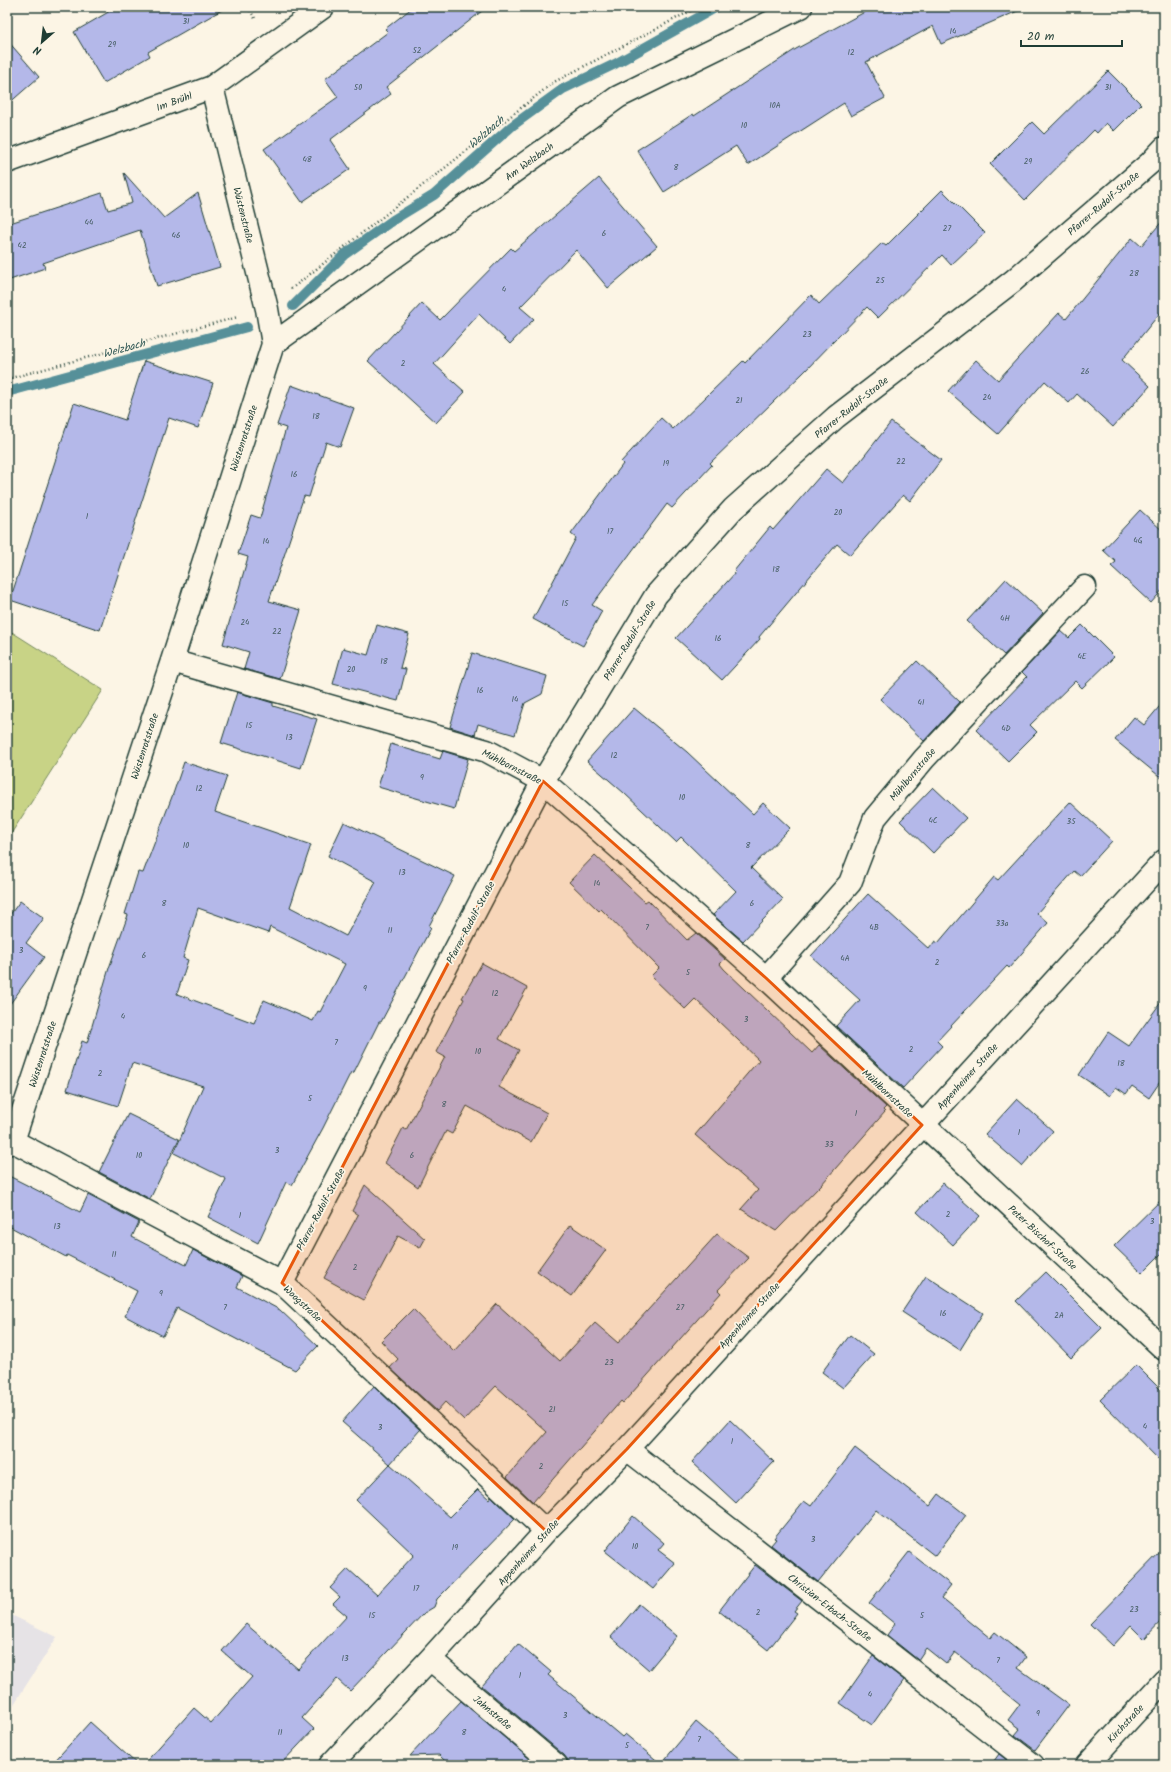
<svg xmlns="http://www.w3.org/2000/svg" width="1171" height="1772" viewBox="0 0 1171 1772" font-family="Kalam,sans-serif">
<style>
.built{fill:#e6e3e6}
.green{fill:#c8d386;stroke:#74885d}
.lines{fill:none;stroke-linecap:round;stroke-linejoin:round}
.stream{stroke:#579099;stroke-width:10}
.building{fill:#b4b8e9;stroke:#1f3d34;fill-rule:evenodd}
.minor-casing{stroke:#1f3d34;stroke-width:25}
.path{stroke:#1f3d34;stroke-width:2.5;stroke-dasharray:1 3;stroke-linecap:butt}
.minor{stroke:#fcf5e5;stroke-width:22}
.marked{fill:#e8590c;fill-opacity:0.2;stroke:#e8590c;stroke-width:3;stroke-linejoin:round}
.labels{text-anchor:middle;stroke-width:3.5;stroke-linejoin:round;paint-order:stroke}
.number-label{font-size:8px;fill:#445c61}
.street-label{font-size:10px;fill:#1f3d34;stroke:#fcf5e5}
.water-label{font-size:11px;font-style:italic;fill:#325956;stroke:#fcf5e5}
</style>
<rect width="100%" height="100%" fill="#fcf5e5"/>
<filter id="ink" filterUnits="userSpaceOnUse"><feTurbulence type="fractalNoise" baseFrequency=".025" numOctaves="2"/><feDisplacementMap in="SourceGraphic" scale="8" xChannelSelector="R" yChannelSelector="G"/><feConvolveMatrix kernelMatrix="1 2 1 2 8 2 1 2 1" color-interpolation-filters="sRGB"/></filter>
<g filter="url(#ink)">
<path class="built" d="M 7,1613 L 57,1637 L 7,1715 Z"/>
<path class="green" d="M 7,629 L 103,690 L 7,840 Z"/>
<g class="lines">
<path class="stream" d="M 293,306 L 344,255 L 393,220 L 434,195 L 512,126 L 563,89 L 615,64 L 717,7
M 7,392 L 247,327"/>
</g>
<path class="building" d="M 117,7 L 227,7 L 148,52 L 150,56 L 104,83 L 74,32 Z
M 413,7 L 487,7 L 386,87 L 391,94 L 330,140 L 350,169 L 302,202 L 264,149 L 338,97 L 325,79 L 388,32 L 385,29 Z
M 874,7 L 1027,7 L 941,44 L 933,26 L 866,62 L 885,98 L 851,116 L 844,103 L 748,165 L 736,146 L 664,192 L 637,150 L 693,114 L 694,116 L 796,49 Z
M 7,40 L 39,77 L 7,105 Z
M 1108,71 L 1141,104 L 1114,131 L 1106,123 L 1097,133 L 1094,130 L 1025,200 L 990,164 L 1032,122 L 1044,134 Z
M 124,173 L 164,218 L 198,193 L 220,267 L 157,286 L 140,230 L 43,263 L 45,268 L 7,281 L 7,224 L 102,193 L 108,210 L 132,203 Z
M 599,178 L 657,246 L 608,288 L 576,250 L 520,307 L 534,319 L 510,344 L 479,314 L 434,364 L 465,392 L 436,423 L 368,361 L 422,303 L 440,320 L 511,248 L 514,251 Z
M 942,190 L 985,233 L 951,265 L 942,255 L 878,318 L 867,307 L 804,372 L 710,463 L 712,465 L 672,508 L 667,504 L 592,605 L 602,611 L 583,646 L 533,619 L 576,538 L 571,534 L 623,464 L 621,462 L 661,418 L 673,429 L 743,361 L 745,363 L 811,295 L 819,304 L 882,243 L 886,246 Z
M 1164,219 L 1164,308 L 1122,360 L 1150,386 L 1113,427 L 1077,394 L 1069,403 L 1045,381 L 998,434 L 948,391 L 976,360 L 998,380 L 1059,313 L 1066,319 L 1132,238 L 1141,246 Z
M 144,361 L 213,383 L 198,428 L 169,418 L 100,630 L 10,600 L 74,403 L 125,420 Z
M 291,385 L 354,408 L 340,447 L 326,442 L 309,497 L 304,496 L 269,601 L 301,610 L 280,679 L 244,669 L 249,652 L 223,644 L 248,557 L 238,554 L 251,515 L 260,518 L 286,428 L 277,425 Z
M 891,422 L 941,460 L 910,501 L 903,495 L 850,555 L 837,544 L 759,637 L 760,639 L 722,680 L 676,638 L 736,572 L 734,571 L 770,527 L 773,530 L 826,469 L 843,483 Z
M 1140,510 L 1164,532 L 1164,588 L 1151,603 L 1111,566 L 1116,562 L 1103,550 Z
M 1006,579 L 1043,613 L 1004,655 L 967,621 Z
M 377,625 L 409,634 L 400,668 L 406,669 L 398,701 L 333,684 L 343,648 L 368,655 Z
M 1082,625 L 1114,657 L 1082,688 L 1075,681 L 1030,725 L 1037,732 L 1008,761 L 976,730 L 1027,677 L 1022,672 L 1061,631 L 1069,638 Z
M 472,653 L 547,676 L 542,694 L 525,703 L 515,735 L 478,724 L 475,735 L 450,727 Z
M 917,661 L 960,702 L 924,741 L 880,699 Z
M 237,692 L 273,703 L 273,706 L 317,719 L 301,768 L 221,743 Z
M 1164,701 L 1164,780 L 1115,740 L 1134,717 L 1144,725 Z
M 634,708 L 687,752 L 753,814 L 763,803 L 790,828 L 751,868 L 783,899 L 743,941 L 713,915 L 736,891 L 681,837 L 676,842 L 624,793 L 587,761 Z
M 391,744 L 440,759 L 443,751 L 468,759 L 454,809 L 378,787 Z
M 184,762 L 227,776 L 215,812 L 311,845 L 290,907 L 346,936 L 376,882 L 328,856 L 344,822 L 455,876 L 429,926 L 431,928 L 381,1022 L 379,1022 L 353,1074 L 351,1072 L 323,1128 L 292,1185 L 286,1182 L 258,1243 L 208,1217 L 226,1179 L 174,1153 L 203,1086 L 132,1063 L 118,1106 L 67,1090 L 82,1041 L 87,1043 L 109,968 L 128,915 L 125,914 L 138,872 L 143,873 L 173,794 ZM 198,908 L 268,933 L 270,927 L 345,964 L 320,1012 L 318,1011 L 313,1021 L 264,1000 L 254,1023 L 177,994 L 188,960 L 183,958 Z
M 933,787 L 966,818 L 933,853 L 900,821 Z
M 1070,802 L 1112,841 L 1080,876 L 1074,871 L 1037,913 L 1048,923 L 1009,968 L 1007,966 L 937,1041 L 942,1046 L 903,1088 L 836,1026 L 860,1000 L 811,956 L 868,894 L 929,949 L 935,941 L 938,943 L 994,877 L 998,880 Z
M 595,855 L 645,902 L 648,900 L 687,940 L 696,933 L 725,959 L 720,964 L 724,969 L 812,1053 L 819,1045 L 886,1107 L 883,1110 L 885,1112 L 821,1185 L 776,1231 L 741,1209 L 758,1190 L 695,1135 L 759,1060 L 695,999 L 685,1009 L 651,976 L 659,968 L 601,909 L 599,911 L 569,882 Z
M 20,901 L 44,918 L 26,943 L 44,957 L 7,1008 L 7,919 Z
M 482,963 L 527,988 L 499,1039 L 519,1050 L 499,1087 L 547,1113 L 531,1142 L 467,1106 L 452,1134 L 446,1131 L 418,1187 L 385,1163 L 403,1128 L 406,1130 L 445,1057 L 436,1052 L 464,999 L 462,998 Z
M 1164,998 L 1164,1076 L 1149,1098 L 1132,1086 L 1126,1094 L 1116,1087 L 1110,1096 L 1079,1075 L 1108,1032 L 1129,1046 Z
M 1017,1099 L 1053,1131 L 1022,1166 L 985,1134 Z
M 128,1114 L 179,1139 L 150,1199 L 99,1172 Z
M 7,1175 L 80,1212 L 88,1195 L 139,1222 L 132,1237 L 186,1265 L 193,1250 L 242,1276 L 237,1287 L 280,1310 L 318,1346 L 295,1370 L 177,1308 L 163,1336 L 125,1316 L 137,1291 L 67,1255 L 66,1257 L 7,1225 Z
M 943,1183 L 980,1216 L 953,1245 L 917,1212 Z
M 365,1185 L 425,1239 L 420,1248 L 398,1236 L 364,1300 L 324,1278 L 358,1215 L 352,1211 Z
M 1164,1197 L 1164,1251 L 1142,1273 L 1114,1246 Z
M 570,1225 L 606,1250 L 572,1296 L 537,1271 Z
M 717,1234 L 749,1258 L 718,1290 L 721,1293 L 623,1403 L 621,1401 L 533,1502 L 507,1477 L 547,1432 L 496,1386 L 464,1420 L 445,1402 L 437,1411 L 390,1368 L 398,1359 L 381,1341 L 413,1309 L 454,1351 L 497,1304 L 560,1361 L 595,1323 L 618,1343 Z
M 1046,1272 L 1102,1328 L 1071,1358 L 1016,1301 Z
M 926,1276 L 983,1313 L 960,1350 L 902,1312 Z
M 850,1335 L 874,1354 L 843,1388 L 822,1372 Z
M 1136,1365 L 1164,1393 L 1164,1465 L 1100,1400 Z
M 374,1386 L 420,1430 L 390,1464 L 342,1422 Z
M 730,1420 L 774,1462 L 736,1503 L 692,1462 Z
M 855,1448 L 930,1506 L 939,1494 L 966,1515 L 935,1556 L 876,1510 L 818,1582 L 771,1545 L 776,1539 L 774,1538 L 804,1501 L 811,1506 Z
M 390,1464 L 450,1517 L 478,1489 L 489,1499 L 491,1496 L 515,1519 L 445,1591 L 437,1599 L 434,1607 L 424,1613 L 350,1691 L 337,1679 L 302,1718 L 314,1729 L 280,1765 L 143,1765 L 194,1708 L 211,1723 L 252,1677 L 222,1651 L 246,1624 L 298,1669 L 347,1616 L 333,1604 L 340,1597 L 330,1588 L 348,1569 L 377,1595 L 414,1555 L 356,1500 Z
M 633,1516 L 664,1543 L 658,1550 L 675,1563 L 653,1589 L 605,1551 Z
M 1164,1548 L 1164,1618 L 1144,1639 L 1131,1626 L 1113,1646 L 1090,1624 Z
M 909,1552 L 951,1585 L 941,1598 L 990,1638 L 995,1632 L 1026,1657 L 1018,1668 L 1069,1705 L 1035,1750 L 1015,1735 L 1020,1729 L 1008,1720 L 1020,1704 L 955,1652 L 946,1664 L 926,1648 L 918,1660 L 887,1635 L 895,1624 L 869,1603 Z
M 755,1565 L 802,1601 L 794,1611 L 797,1613 L 768,1650 L 719,1611 Z
M 639,1604 L 677,1636 L 649,1670 L 611,1637 Z
M 518,1644 L 551,1672 L 548,1675 L 622,1737 L 625,1734 L 661,1764 L 696,1722 L 747,1765 L 568,1765 L 568,1760 L 564,1755 L 482,1686 Z
M 873,1656 L 904,1680 L 872,1725 L 840,1703 Z
M 461,1701 L 537,1765 L 449,1765 L 439,1755 L 410,1756 Z
M 90,1722 L 138,1765 L 51,1765 Z
M 999,1754 L 1013,1765 L 991,1765 Z"/>
<g class="lines">
<defs>
<path id="minor" d="M 7,162 L 212,87 L 323,7
M 273,344 L 618,97 L 801,7
M 172,661 L 487,751 L 543,781 L 766,978 L 1164,1349
M 766,978 L 850,883 L 875,818 L 924,759 L 1085,587
M 13,1141 L 282,1283 L 546,1531
M 7,1144 L 13,1141 L 172,661 L 273,344 L 267,309 L 212,87
M 282,1283 L 543,781 L 656,595 L 733,509 L 836,417 L 1013,281 L 1150,163 L 1164,148
M 627,1449 L 1033,1765
M 430,1659 L 556,1765
M 330,1765 L 430,1659 L 546,1531 L 627,1449 L 1164,861
M 1087,1765 L 1164,1681"/>
</defs>
<use href="#minor" class="minor-casing"/>
<path class="path" d="M 248,7 L 256,20
M 291,289 L 554,82 L 698,7
M 7,379 L 238,317"/>
<use href="#minor" class="minor"/>
</g>
</g>
<path class="marked" d="M 543,781 L 766,978 L 922,1125 L 627,1449 L 546,1531 L 282,1283 Z"/>
<g class="labels">
<g class="number-label">
<text x="186" y="24">31</text>
<text x="953" y="34">14</text>
<text x="112" y="47">29</text>
<text x="417" y="53">52</text>
<text x="851" y="55">12</text>
<text x="358" y="90">50</text>
<text x="1108" y="90">31</text>
<text x="775" y="108">10A</text>
<text x="744" y="128">10</text>
<text x="307" y="162">48</text>
<text x="1028" y="164">29</text>
<text x="676" y="170">8</text>
<text x="89" y="225">44</text>
<text x="947" y="231">27</text>
<text x="604" y="236">6</text>
<text x="176" y="238">46</text>
<text x="22" y="248">42</text>
<text x="1134" y="276">28</text>
<text x="880" y="283">25</text>
<text x="504" y="292">4</text>
<text x="807" y="337">23</text>
<text x="403" y="366">2</text>
<text x="1085" y="374">26</text>
<text x="987" y="400">24</text>
<text x="739" y="403">21</text>
<text x="316" y="419">18</text>
<text x="901" y="464">22</text>
<text x="666" y="466">19</text>
<text x="294" y="477">16</text>
<text x="838" y="515">20</text>
<text x="87" y="519">1</text>
<text x="610" y="534">17</text>
<text x="1138" y="543">4G</text>
<text x="266" y="544">14</text>
<text x="776" y="572">18</text>
<text x="565" y="606">15</text>
<text x="1005" y="621">4H</text>
<text x="245" y="625">24</text>
<text x="277" y="634">22</text>
<text x="718" y="641">16</text>
<text x="1082" y="659">4E</text>
<text x="384" y="664">18</text>
<text x="351" y="672">20</text>
<text x="480" y="693">16</text>
<text x="515" y="702">14</text>
<text x="921" y="705">4I</text>
<text x="249" y="728">15</text>
<text x="1006" y="731">4D</text>
<text x="289" y="740">13</text>
<text x="614" y="758">12</text>
<text x="422" y="780">9</text>
<text x="199" y="791">12</text>
<text x="682" y="800">10</text>
<text x="933" y="823">4C</text>
<text x="1071" y="824">35</text>
<text x="186" y="848">10</text>
<text x="748" y="848">8</text>
<text x="402" y="875">13</text>
<text x="597" y="886">14</text>
<text x="164" y="906">8</text>
<text x="752" y="906">6</text>
<text x="1002" y="926">33a</text>
<text x="647" y="930">7</text>
<text x="874" y="930">4B</text>
<text x="390" y="933">11</text>
<text x="21" y="953">3</text>
<text x="144" y="958">6</text>
<text x="845" y="961">4A</text>
<text x="937" y="965">2</text>
<text x="688" y="975">5</text>
<text x="365" y="991">9</text>
<text x="495" y="996">12</text>
<text x="123" y="1019">4</text>
<text x="746" y="1022">3</text>
<text x="336" y="1045">7</text>
<text x="911" y="1052">2</text>
<text x="478" y="1054">10</text>
<text x="1121" y="1066">18</text>
<text x="100" y="1076">2</text>
<text x="310" y="1101">5</text>
<text x="444" y="1107">8</text>
<text x="856" y="1116">1</text>
<text x="1019" y="1135">1</text>
<text x="829" y="1147">33</text>
<text x="277" y="1153">3</text>
<text x="139" y="1158">10</text>
<text x="412" y="1158">6</text>
<text x="948" y="1217">2</text>
<text x="240" y="1218">1</text>
<text x="1152" y="1224">3</text>
<text x="57" y="1229">13</text>
<text x="114" y="1257">11</text>
<text x="355" y="1270">2</text>
<text x="161" y="1296">9</text>
<text x="225" y="1310">7</text>
<text x="680" y="1310">27</text>
<text x="943" y="1316">16</text>
<text x="1059" y="1318">2A</text>
<text x="609" y="1365">23</text>
<text x="552" y="1412">21</text>
<text x="1145" y="1429">4</text>
<text x="380" y="1430">3</text>
<text x="732" y="1444">1</text>
<text x="541" y="1469">2</text>
<text x="813" y="1542">3</text>
<text x="635" y="1549">10</text>
<text x="455" y="1550">19</text>
<text x="416" y="1591">17</text>
<text x="1134" y="1612">23</text>
<text x="758" y="1615">2</text>
<text x="372" y="1618">15</text>
<text x="922" y="1618">5</text>
<text x="345" y="1661">13</text>
<text x="998" y="1663">7</text>
<text x="520" y="1678">1</text>
<text x="870" y="1697">4</text>
<text x="1038" y="1716">9</text>
<text x="565" y="1718">3</text>
<text x="280" y="1735">11</text>
<text x="464" y="1735">8</text>
<text x="699" y="1742">7</text>
<text x="627" y="1748">5</text>
</g>
<g class="street-label">
<text transform="translate(174 101) rotate(-20)" y="4">Im Brühl</text>
<text transform="translate(529 161) rotate(-36)" y="4">Am Welzbach</text>
<text transform="translate(1103 203) rotate(-41)" y="4">Pfarrer-Rudolf-Straße</text>
<text transform="translate(244 215) rotate(76)" y="4">Wüstenstraße</text>
<text transform="translate(851 407) rotate(-39)" y="4">Pfarrer-Rudolf-Straße</text>
<text transform="translate(243 438) rotate(-72)" y="4">Wüstenrotstraße</text>
<text transform="translate(629 640) rotate(-59)" y="4">Pfarrer-Rudolf-Straße</text>
<text transform="translate(144 746) rotate(-72)" y="4">Wüstenrotstraße</text>
<text transform="translate(512 766) rotate(27)" y="4">Mühlbornstraße</text>
<text transform="translate(912 774) rotate(-50)" y="4">Mühlbornstraße</text>
<text transform="translate(470 922) rotate(-62)" y="4">Pfarrer-Rudolf-Straße</text>
<text transform="translate(42 1054) rotate(-72)" y="4">Wüstenrotstraße</text>
<text transform="translate(967 1076) rotate(-48)" y="4">Appenheimer Straße</text>
<text transform="translate(888 1093) rotate(43)" y="4">Mühlbornstraße</text>
<text transform="translate(320 1209) rotate(-62)" y="4">Pfarrer-Rudolf-Straße</text>
<text transform="translate(1043 1237) rotate(43)" y="4">Peter-Bischof-Straße</text>
<text transform="translate(303 1303) rotate(43)" y="4">Woogstraße</text>
<text transform="translate(749 1315) rotate(-48)" y="4">Appenheimer Straße</text>
<text transform="translate(528 1552) rotate(-48)" y="4">Appenheimer Straße</text>
<text transform="translate(830 1607) rotate(38)" y="4">Christian-Erbach-Straße</text>
<text transform="translate(493 1712) rotate(40)" y="4">Jahnstraße</text>
<text transform="translate(1125 1723) rotate(-47)" y="4">Kirchstraße</text>
</g>
<g class="water-label">
<text transform="translate(486 132) rotate(-41)" y="4">Welzbach</text>
<text transform="translate(124 348) rotate(-15)" y="4">Welzbach</text>
</g>
</g>
<rect width="1171" height="1772" fill="none" stroke="#fcf5e5" stroke-width="24"/>
<rect x="12" y="12" width="1147" height="1748" fill="none" stroke="#1f3d34" stroke-width="1.5" filter="url(#ink)"/>
<g transform="translate(42 42) rotate(208)" stroke="#fcf5e5" stroke-width="3" paint-order="stroke">
<path d="M0-3L7 15L0 10L-7 15Z" fill="#1f3d34"/>
<text y="-6" font-size="11" font-weight="bold" text-anchor="middle" fill="#1f3d34">N</text>
</g>
<path d="M1021 40v6h101v-6" fill="none" stroke="#1f3d34" stroke-width="2"/>
<text x="1027" y="40" font-size="12" fill="#1f3d34" stroke="#fcf5e5" stroke-width="3" paint-order="stroke">20 m</text>
</svg>
